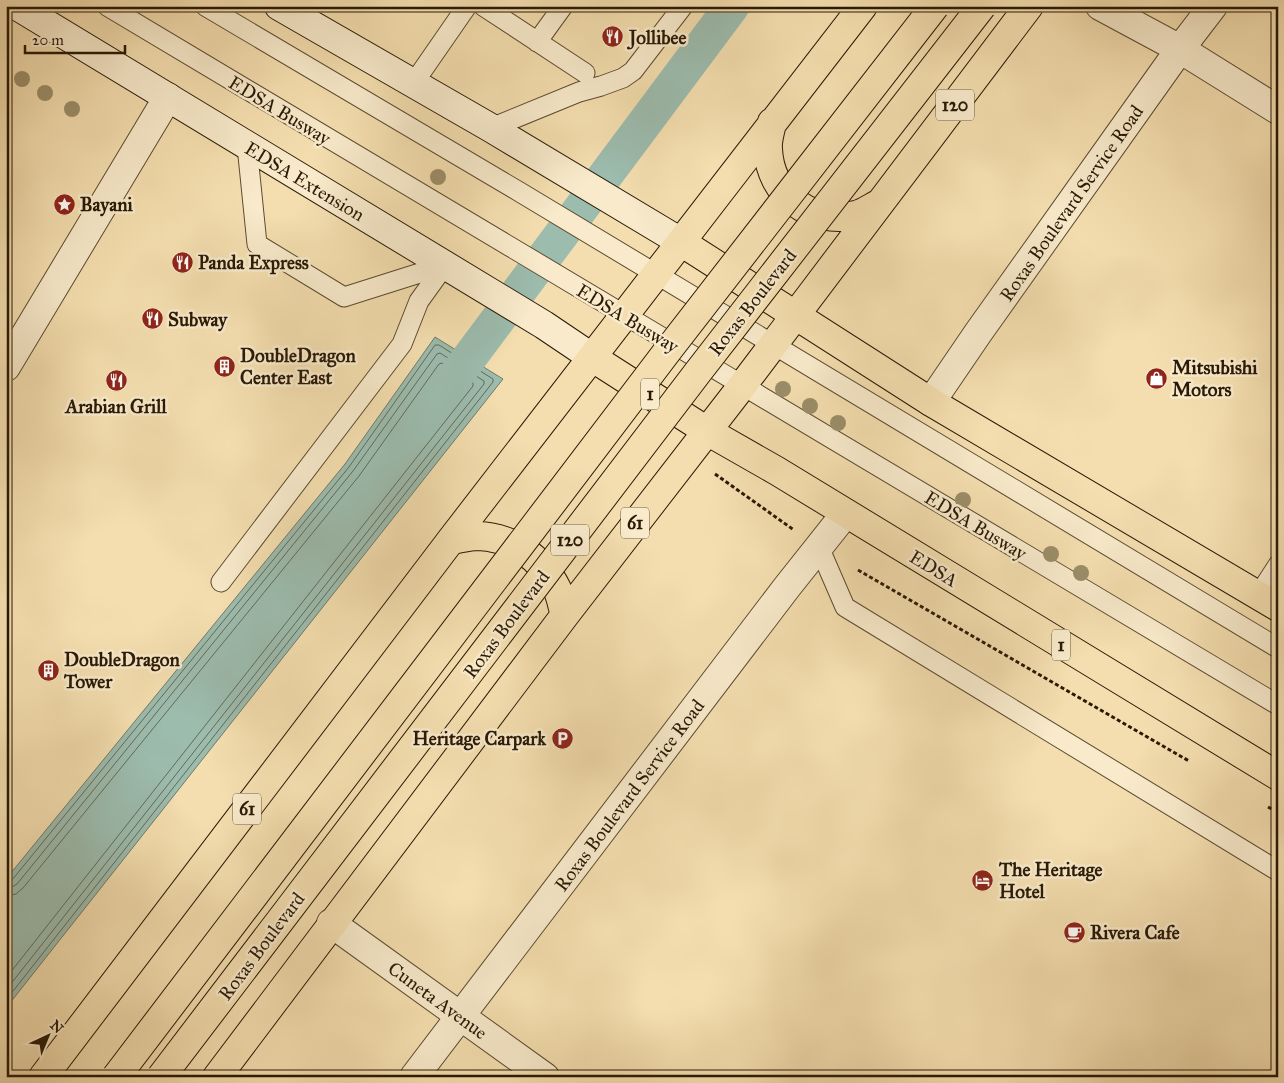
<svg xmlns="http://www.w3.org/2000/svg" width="1284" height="1083" viewBox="0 0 1284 1083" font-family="'IM FELL Great Primer',serif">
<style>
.water{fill:#9cbcae;stroke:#6e7b6a}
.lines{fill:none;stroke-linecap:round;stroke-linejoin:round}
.shore{stroke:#626a5a;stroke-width:1}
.canal{stroke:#9cbcae;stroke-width:35}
.service-casing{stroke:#5c4a30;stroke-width:21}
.minor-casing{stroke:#5c4a30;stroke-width:30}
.tertiary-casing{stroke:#5c4a30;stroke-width:30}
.secondary-casing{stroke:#291905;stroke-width:30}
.trunk-casing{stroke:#291905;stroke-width:30}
.path{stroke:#291905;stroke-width:3;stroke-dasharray:4 2.5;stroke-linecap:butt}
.service{stroke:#f8eacb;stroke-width:19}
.minor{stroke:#f8eacb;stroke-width:28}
.tertiary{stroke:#f8eacb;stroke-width:28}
.secondary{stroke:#f8eacb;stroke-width:28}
.trunk{stroke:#f4deaf;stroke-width:28}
.trunk-bridge-casing{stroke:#291905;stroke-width:30;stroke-linecap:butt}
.trunk-bridge{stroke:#f4deaf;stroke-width:28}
.tree{fill:#9b8e69}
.labels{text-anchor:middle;stroke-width:5;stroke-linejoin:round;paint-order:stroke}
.shield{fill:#f8eacb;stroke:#675840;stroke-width:1}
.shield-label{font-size:18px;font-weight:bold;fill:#291905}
.poi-label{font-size:19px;font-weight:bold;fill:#291905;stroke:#f8eacb;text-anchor:start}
.street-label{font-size:19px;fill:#291905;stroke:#f8eacb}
</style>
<rect width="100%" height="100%" fill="#f4deaf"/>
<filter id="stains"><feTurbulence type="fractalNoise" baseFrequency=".004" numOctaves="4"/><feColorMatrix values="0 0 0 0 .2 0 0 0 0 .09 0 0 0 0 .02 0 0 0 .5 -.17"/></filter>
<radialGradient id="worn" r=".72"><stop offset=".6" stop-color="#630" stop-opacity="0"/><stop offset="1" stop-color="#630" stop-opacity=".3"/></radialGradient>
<path class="water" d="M 435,337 L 503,379 L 6,1008 L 6,879 L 345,464 Z"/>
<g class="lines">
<path class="shore" d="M 6,882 L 12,880 L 349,467 L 435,345 L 439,345 L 493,379 L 493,382 L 6,1000
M 6,888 L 12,887 L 17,884 L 353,471 L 437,354 L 440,353 L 484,381 L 484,384 L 6,990
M 6,896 L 16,894 L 23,888 L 359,476 L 439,364 L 442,363 L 473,383 L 473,386 L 6,978"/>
<path class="canal" d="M 440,397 L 732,6"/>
<defs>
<path id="service" d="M 107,6 L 1278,705
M 205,6 L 518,191 L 1278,648
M 483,6 L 585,73
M 537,42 L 563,6
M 413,84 L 467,6
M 491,128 L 579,92 L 601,86 L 623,78 L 633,71 L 683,6
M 247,146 L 257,244 L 344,297 L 445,265
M 819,547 L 845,607 L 1278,871
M 221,582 L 402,344 L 419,301 L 445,265
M 1258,596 L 1278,565"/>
<path id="minor" d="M 1100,6 L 1180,49 L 1278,110
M 6,367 L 168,97
M 931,402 L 978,333 L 1180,49 L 1213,6
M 414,1077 L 787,587 L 845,514"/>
<path id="tertiary" d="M 331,923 L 545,1077"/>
<path id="secondary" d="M 17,6 L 544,325 L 593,358
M 279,6 L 491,128 L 681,242"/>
<path id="trunk" d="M 772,122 C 771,130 767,140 768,149 C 770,195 811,225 856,215 C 864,213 872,207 880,203
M 681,242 L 931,402 L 1278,607
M 593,358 L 707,431 L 777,471 L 1278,776
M 451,540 C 459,539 469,536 478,536 C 512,537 542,558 557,589 C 561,597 562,606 565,615
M 43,1077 L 451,540 L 863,6
M 217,1077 L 565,615 L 742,386 L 1029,6"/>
</defs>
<use href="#service" class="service-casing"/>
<use href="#minor" class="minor-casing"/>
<use href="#tertiary" class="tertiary-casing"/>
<use href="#secondary" class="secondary-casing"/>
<use href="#trunk" class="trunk-casing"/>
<path class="path" d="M 715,474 L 794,530
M 858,570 L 1189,761
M 1268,807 L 1278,812"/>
<use href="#service" class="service"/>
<use href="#minor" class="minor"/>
<use href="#tertiary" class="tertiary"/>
<use href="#secondary" class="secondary"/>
<use href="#trunk" class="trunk"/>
<defs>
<path id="trunk-bridge" d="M 116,1077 L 669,349 L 935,6
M 161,1077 L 698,372 L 982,6"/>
</defs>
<use href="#trunk-bridge" class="trunk-bridge-casing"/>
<use href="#trunk-bridge" class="trunk-bridge"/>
</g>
<g class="tree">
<circle cx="22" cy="79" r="8"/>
<circle cx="45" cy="93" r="8"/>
<circle cx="72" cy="109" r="8"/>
<circle cx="438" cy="177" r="8"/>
<circle cx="783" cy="389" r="8"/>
<circle cx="810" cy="406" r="8"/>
<circle cx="838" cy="423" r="8"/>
<circle cx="963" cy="500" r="8"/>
<circle cx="1051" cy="554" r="8"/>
<circle cx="1081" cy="573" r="8"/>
</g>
<defs>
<symbol id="restaurant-disc" viewBox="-11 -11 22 22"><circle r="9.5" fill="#8f2418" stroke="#f8eacb"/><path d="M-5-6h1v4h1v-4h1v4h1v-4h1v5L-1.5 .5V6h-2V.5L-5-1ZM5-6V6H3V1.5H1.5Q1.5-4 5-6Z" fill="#fff"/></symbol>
<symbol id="sight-disc" viewBox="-11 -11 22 22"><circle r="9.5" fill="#8f2418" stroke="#f8eacb"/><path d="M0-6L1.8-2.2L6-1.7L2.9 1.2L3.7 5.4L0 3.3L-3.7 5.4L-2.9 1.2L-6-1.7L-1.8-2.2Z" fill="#fff"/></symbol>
<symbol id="building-disc" viewBox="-11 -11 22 22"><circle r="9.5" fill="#8f2418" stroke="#f8eacb"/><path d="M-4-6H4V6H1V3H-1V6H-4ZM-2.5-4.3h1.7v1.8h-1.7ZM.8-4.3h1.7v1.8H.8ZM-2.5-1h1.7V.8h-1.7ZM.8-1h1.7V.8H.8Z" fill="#fff"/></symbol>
<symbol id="shop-disc" viewBox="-11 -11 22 22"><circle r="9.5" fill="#8f2418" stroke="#f8eacb"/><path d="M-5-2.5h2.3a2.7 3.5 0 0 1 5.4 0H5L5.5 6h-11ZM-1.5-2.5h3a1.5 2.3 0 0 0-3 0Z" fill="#fff"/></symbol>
<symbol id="parking-disc" viewBox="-11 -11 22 22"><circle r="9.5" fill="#8f2418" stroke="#f8eacb"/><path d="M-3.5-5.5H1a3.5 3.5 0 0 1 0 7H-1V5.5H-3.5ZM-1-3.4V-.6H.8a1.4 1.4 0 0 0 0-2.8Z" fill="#fff"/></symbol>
<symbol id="hotel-disc" viewBox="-11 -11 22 22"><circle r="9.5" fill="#8f2418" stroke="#f8eacb"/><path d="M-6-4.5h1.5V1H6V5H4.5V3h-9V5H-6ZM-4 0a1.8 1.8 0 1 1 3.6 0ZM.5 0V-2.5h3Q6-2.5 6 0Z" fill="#fff"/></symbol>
<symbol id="cafe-disc" viewBox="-11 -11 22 22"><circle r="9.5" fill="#8f2418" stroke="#f8eacb"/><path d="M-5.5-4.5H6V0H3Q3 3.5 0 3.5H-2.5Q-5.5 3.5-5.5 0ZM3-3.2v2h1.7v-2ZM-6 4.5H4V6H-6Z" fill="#fff"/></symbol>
</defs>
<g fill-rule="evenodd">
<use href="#restaurant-disc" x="600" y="24" width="25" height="25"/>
<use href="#sight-disc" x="52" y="192" width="25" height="25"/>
<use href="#restaurant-disc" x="170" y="250" width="25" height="25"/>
<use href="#restaurant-disc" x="140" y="306" width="25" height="25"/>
<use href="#building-disc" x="212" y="354" width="25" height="25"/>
<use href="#shop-disc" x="1144" y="366" width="25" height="25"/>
<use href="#restaurant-disc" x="104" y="368" width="25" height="25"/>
<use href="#building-disc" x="36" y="658" width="25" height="25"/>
<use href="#parking-disc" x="550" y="726" width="25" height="25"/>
<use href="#hotel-disc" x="970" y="868" width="25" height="25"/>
<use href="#cafe-disc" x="1062" y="920" width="25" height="25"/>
</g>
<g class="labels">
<g class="shield">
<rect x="936" y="89.5" width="38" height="31" rx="4"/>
<rect x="641" y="378.5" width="18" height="31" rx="4"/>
<rect x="621" y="507.5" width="28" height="31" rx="4"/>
<rect x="551" y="524.5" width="38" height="31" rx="4"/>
<rect x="1052" y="629.5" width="18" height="31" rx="4"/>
<rect x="233" y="793.5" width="28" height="31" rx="4"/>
</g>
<g class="shield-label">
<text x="955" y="111">120</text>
<text x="650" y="400">1</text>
<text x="635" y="529">61</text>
<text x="570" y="546">120</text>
<text x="1061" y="651">1</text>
<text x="247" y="815">61</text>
</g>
<g class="poi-label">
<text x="629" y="44">Jollibee</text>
<text x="80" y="211">Bayani</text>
<text x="198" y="269">Panda Express</text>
<text x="168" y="326">Subway</text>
<text x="240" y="362">DoubleDragon<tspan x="240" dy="22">Center East</tspan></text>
<text x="1172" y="374">Mitsubishi<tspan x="1172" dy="22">Motors</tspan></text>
<text x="116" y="413" text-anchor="middle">Arabian Grill</text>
<text x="64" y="666">DoubleDragon<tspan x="64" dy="22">Tower</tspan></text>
<text x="546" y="745" text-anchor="end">Heritage Carpark</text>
<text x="999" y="876">The Heritage<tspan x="999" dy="22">Hotel</tspan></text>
<text x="1090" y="939">Rivera Cafe</text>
</g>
<g class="street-label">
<text transform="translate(280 110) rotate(31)" y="7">EDSA Busway</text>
<text transform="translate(305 181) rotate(31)" y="7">EDSA Extension</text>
<text transform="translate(1071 203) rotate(-55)" y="7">Roxas Boulevard Service Road</text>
<text transform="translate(752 302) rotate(-52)" y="7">Roxas Boulevard</text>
<text transform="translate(628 318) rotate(31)" y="7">EDSA Busway</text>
<text transform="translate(976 525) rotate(31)" y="7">EDSA Busway</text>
<text transform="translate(934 568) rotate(31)" y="7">EDSA</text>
<text transform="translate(506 624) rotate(-53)" y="7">Roxas Boulevard</text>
<text transform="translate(629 795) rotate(-53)" y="7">Roxas Boulevard Service Road</text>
<text transform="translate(261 946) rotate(-53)" y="7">Roxas Boulevard</text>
<text transform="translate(438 1000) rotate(36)" y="7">Cuneta Avenue</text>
</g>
</g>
<rect width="1284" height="1083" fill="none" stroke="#f4deaf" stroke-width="25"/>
<rect x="8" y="8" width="1269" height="1068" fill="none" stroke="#291905" stroke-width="2.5"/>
<rect x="12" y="12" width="1259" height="1058" fill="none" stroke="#291905"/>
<g transform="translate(48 1036) rotate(44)" stroke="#f8eacb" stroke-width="4" paint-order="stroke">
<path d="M0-4L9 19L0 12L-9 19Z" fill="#291905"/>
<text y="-8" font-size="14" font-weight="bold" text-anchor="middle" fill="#291905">N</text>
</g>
<path d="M25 45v8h100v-8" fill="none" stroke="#291905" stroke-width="2.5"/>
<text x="32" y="45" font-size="15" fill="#291905" stroke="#f8eacb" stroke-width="4" paint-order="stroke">20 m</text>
<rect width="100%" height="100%" filter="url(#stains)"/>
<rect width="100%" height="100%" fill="url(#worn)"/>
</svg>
